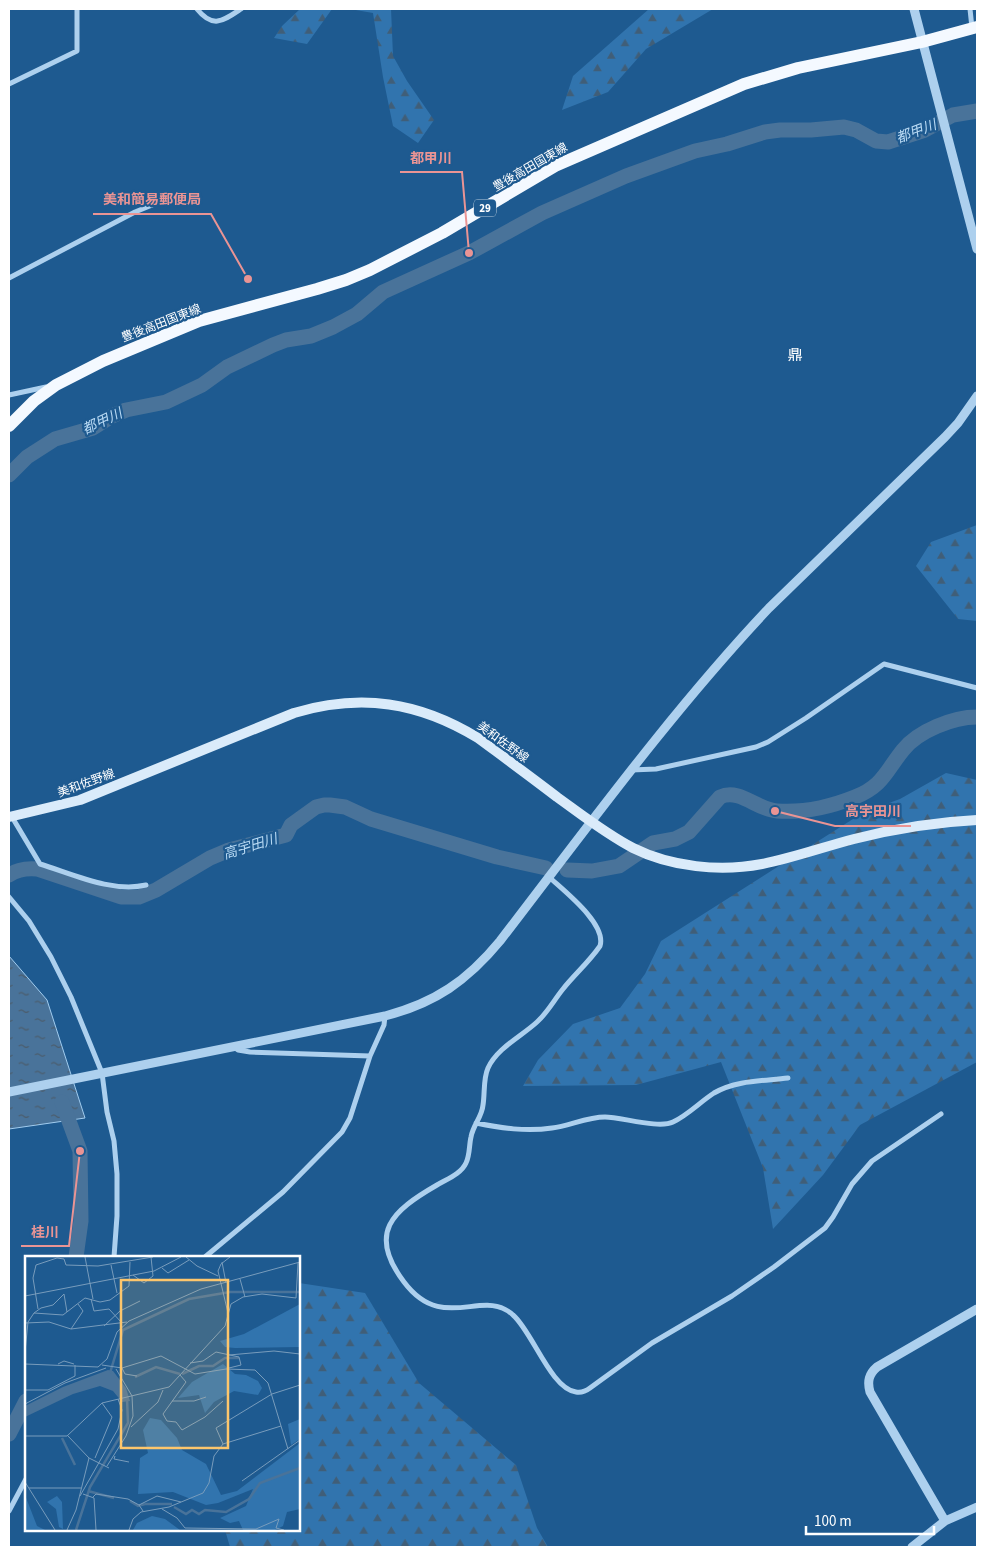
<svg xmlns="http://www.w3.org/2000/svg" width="986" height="1556" viewBox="0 0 986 1556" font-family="'Source Sans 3','Noto Sans JP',sans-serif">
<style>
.forest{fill:url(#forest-firs)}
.water{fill:url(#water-ripples);stroke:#a1ccef}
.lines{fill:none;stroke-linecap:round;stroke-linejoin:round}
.river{stroke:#49739a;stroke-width:15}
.minor{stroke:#add0ee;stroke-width:5}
.tertiary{stroke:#add0ee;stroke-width:9}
.secondary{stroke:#daebfa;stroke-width:10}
.primary{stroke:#f4f9ff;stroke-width:12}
.labels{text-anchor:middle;stroke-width:4.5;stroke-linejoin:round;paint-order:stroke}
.shield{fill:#1e5a90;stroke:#bccede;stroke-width:1}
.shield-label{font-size:11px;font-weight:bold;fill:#fff}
.street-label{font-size:12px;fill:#fff;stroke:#1e5a90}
.water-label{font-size:14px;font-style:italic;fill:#b9daf4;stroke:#1e5a90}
.quarter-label{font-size:15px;fill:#fff;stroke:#1e5a90}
.inset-river{fill:none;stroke:#49739a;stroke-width:2.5}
.inset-road{fill:none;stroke:#789cbc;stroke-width:1}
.view{fill:#fdc66c;fill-opacity:0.15;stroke:#fdc66c;stroke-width:2.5}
.inset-edge{fill:none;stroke:#fff;stroke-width:2.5}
.leader{fill:none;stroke:#ea9494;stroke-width:2}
.callout-dot{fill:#ea9494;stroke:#1e5a90;stroke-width:2}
.callout-label{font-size:14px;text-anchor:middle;font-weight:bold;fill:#ea9494;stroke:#1e5a90;stroke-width:4.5;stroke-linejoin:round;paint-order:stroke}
</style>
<defs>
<pattern id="forest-firs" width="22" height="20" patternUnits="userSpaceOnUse" patternTransform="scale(1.25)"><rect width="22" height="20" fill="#3174ae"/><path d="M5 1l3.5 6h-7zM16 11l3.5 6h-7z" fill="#405e78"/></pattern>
<pattern id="water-ripples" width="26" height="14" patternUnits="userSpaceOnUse" patternTransform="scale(1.25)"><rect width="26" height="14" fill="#49739a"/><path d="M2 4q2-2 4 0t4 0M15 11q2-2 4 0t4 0" fill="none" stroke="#4b5c6b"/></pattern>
</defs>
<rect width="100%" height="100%" fill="#1e5a90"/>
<path class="forest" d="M 300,9 L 332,9 L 307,44 L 274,38 L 282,26 Z
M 350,9 L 391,9 L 393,56 L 407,81 L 434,120 L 418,143 L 393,126 L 383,77 L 373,13 Z
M 649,9 L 713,9 L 646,49 L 608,92 L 562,110 L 573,76 Z
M 977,525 L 977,621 L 958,619 L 916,566 L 931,542 Z
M 946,773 L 977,780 L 977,1062 L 860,1125 L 823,1175 L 773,1229 L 763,1168 L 721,1062 L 636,1085 L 523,1086 L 538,1060 L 573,1024 L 620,1008 L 645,974 L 661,941 L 864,812 L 900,799 Z
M 299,1283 L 365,1293 L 419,1383 L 516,1465 L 537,1528 L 548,1547 L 230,1547 L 225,1530 L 299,1530 Z"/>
<path class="water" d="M 9,956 L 47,1000 L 85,1118 L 9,1129 Z"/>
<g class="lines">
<path class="river" d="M 9,475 L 27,457 L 55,439 L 93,428 L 112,416 L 126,410 L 166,402 L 202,385 L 227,367 L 273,345 L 286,340 L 311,336 L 333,327 L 357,314 L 383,292 L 469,253 L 542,213 L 626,176 L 695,151 L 727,144 L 765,132 L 780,130 L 811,130 L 844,127 L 856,130 L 876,141 L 888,142 L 925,130 L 953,115 L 977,111
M 567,870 L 592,871 L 619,866 L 653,843 L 675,839 L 689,832 L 720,797 C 740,788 757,810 777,811 C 804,813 830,807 855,797 C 883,786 886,771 903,750 C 918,731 953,717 977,717
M 9,875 C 18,869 26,868 37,869 L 121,897 L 139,897 L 156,890 L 210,858 L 229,850 L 286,835 L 291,825 L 316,807 L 324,805 L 330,805 L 345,807 L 371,819 L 497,857 L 546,868
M 62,1102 L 80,1151 L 81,1221 L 76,1257
M 9,1434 L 26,1401"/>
<path class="minor" d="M 197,9 C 213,29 223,21 241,9
M 970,9 L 972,28
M 9,84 L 77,51 L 77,9
M 9,278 L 135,212 L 179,194
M 9,395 L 46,387
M 631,770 L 656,769 L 756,747 L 768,742 L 806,718 L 884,664 L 977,688
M 12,817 L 40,864 C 73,874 112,893 146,885
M 549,877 C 564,891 607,924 600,946 C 589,962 575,974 563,989 C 554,1000 548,1012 537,1022 C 522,1036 497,1048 488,1068 C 483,1079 485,1093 483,1105 C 482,1117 473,1125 471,1137 C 469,1145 470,1155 466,1163 C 461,1174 447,1179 437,1185 C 392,1211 367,1233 404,1282 C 443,1334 483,1287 513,1315 C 532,1331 551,1389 576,1392 C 581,1393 586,1391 590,1388 L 652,1343 L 732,1296 L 774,1267 L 825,1228 L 833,1217 L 852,1184 L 872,1161 L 941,1114
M 9,897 L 29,921 L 51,957 L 71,997 L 102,1073 L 107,1112 L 114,1141 L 117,1174 L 117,1216 L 114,1257
M 234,1047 L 238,1050 L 250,1052 L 370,1056
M 476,1123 C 501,1128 526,1132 552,1128 C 569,1126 587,1117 605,1117 C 621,1117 659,1129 673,1122 C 688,1115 700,1102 714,1093 C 736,1080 764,1081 788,1078
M 205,1257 L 283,1192 L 342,1132 L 350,1118 L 370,1056 L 384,1025 L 385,1016
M 9,1511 L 26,1479"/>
<path class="tertiary" d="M 914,9 L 977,249
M 9,1092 L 385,1016 C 435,1003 467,981 500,941 C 587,828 671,712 769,608 L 945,437 L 958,423 L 977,396
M 945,1521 L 870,1392 C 867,1381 869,1374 877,1367 L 977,1309
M 912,1547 L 945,1521 L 977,1507"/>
<path class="secondary" d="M 9,817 L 80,800 L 294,713 C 361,693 419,702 478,738 C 505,758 531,777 557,797 C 582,815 606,834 633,848 C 671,867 720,872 762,864 C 793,858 823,847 854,839 C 893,829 936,822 977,820"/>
<path class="primary" d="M 9,426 L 34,401 L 56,385 L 103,361 L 199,321 L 317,289 L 346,280 L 370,270 L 442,233 L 555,166 L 744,84 L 798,68 L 922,42 L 977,27"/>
</g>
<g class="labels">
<rect class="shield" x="474" y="199.5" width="22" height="17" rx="4"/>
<g class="shield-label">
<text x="485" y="212">29</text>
</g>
<g class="street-label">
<text transform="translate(530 167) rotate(-30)" y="4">豊後高田国東線</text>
<text transform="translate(161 323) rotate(-21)" y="4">豊後高田国東線</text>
<text transform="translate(503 742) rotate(36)" y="4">美和佐野線</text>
<text transform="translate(86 783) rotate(-20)" y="4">美和佐野線</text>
</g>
<g class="water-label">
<text transform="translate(916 131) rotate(-21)" y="5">都甲川</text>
<text transform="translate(102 421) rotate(-25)" y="5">都甲川</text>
<text transform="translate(250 846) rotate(-17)" y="5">高宇田川</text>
</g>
<g class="quarter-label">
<text x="795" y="360">鼎</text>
</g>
</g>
<g transform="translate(25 1256)">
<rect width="275" height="275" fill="#1e5a90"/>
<path d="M 275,163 L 275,183 L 266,189 L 263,168 Z" fill="#3174ae"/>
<path d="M 275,48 L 275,91 L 210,92 L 200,91 L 195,85 L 219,78 ZM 198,108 L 210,118 L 221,119 L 233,125 L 237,132 L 233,139 L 209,135 L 189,146 L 180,157 L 174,139 L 153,142 L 167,126 ZM 125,162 L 136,164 L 152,182 L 157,194 L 181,208 L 196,239 L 212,235 L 275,187 L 275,253 L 262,256 L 258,270 L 250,274 L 218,274 L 214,265 L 205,267 L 195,262 L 221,250 L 228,233 L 193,247 L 181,249 L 148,236 L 113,238 L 115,202 L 123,197 L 118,174 ZM 0,239 L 12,270 L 20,274 L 0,274 ZM 32,240 L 37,246 L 38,273 L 34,271 L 31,253 L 22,246 ZM 127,260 L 140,263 L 155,274 L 108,274 L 112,267 Z" fill="#3174ae"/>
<path d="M 83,114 L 88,115 L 101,132 L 105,145 L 97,146 L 88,135 L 75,130 L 48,138 L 0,161 L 0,150 L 38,131 Z" fill="#49739a"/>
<path class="inset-river" d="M 85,117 L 98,74 L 164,43 L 205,36 L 275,36M 157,118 L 174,110 L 188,110 L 200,102 L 214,102M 110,121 L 131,111 L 155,118M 37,182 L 50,209M 63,235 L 89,242M 105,245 L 113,250 L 120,248M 120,248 L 147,248M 149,251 L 161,258 L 167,254 L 174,258 L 180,254 L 201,256 L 224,243 L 235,227 L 275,212M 51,274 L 65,231 L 103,167 L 102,142"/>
<path class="inset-road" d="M 60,1 L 68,43M 161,1 L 172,10 L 193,20M 197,6 L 201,27M 86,9 L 92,37M 137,12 L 143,17 L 164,4M 108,19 L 119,27 L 128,20 L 126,1M 215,23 L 220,41M 39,38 L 42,56M 0,40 L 129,15 L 156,1M 66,43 L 69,55 L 84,53 L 97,67M 13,53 L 8,22 L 11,9 L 32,2 L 39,3 L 41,9 L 73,10 L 128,1M 9,57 L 38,59 L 60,42 L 75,46 L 85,44 L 104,30 L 105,6M 203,57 L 193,15 L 196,8 L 205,1M 0,67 L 24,66 L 46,73 L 102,66M 79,70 L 95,55 L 115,45M 46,73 L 58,55 L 53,48M 0,96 L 3,66 L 9,57 L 16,52 L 28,49 L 39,38M 204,99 L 249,95 L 275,98M 165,107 L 178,105 L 191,96 L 214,101 L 216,109 L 204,112M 0,108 L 73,111 L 82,103 L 92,76 L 104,65 L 176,33 L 275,6M 33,108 L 39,105 L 49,108M 77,109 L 97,112 L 136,100 L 170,118 L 201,113 L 230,114 L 243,127 L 263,193M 97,112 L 100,118 L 112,120M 155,119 L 161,126 L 138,158 L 142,165 L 151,166 L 157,174 L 180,161 L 198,145M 0,134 L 23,134 L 50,120 L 50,109M 147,145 L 169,145 L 181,141M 0,148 L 40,127 L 81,112M 106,171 L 133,146 L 138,134M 0,180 L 42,180 L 77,147 L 144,131 L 200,70 L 206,48 L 218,41 L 237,38 L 271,42 L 273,7M 43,180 L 64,202 L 84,212M 198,188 L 191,172 L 247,138 L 275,129M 90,200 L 89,203 L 104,206M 70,202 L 87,161 L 77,147M 82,210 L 101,180 L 108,160 L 107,140 L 91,113M 217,225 L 275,184M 0,226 L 30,274M 4,232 L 56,232M 58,238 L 69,242 L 71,274M 55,240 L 93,173 L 97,154 L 93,143M 68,241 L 71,238 L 103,243 L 114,249 L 118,255M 114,249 L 132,240 L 156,246M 137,253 L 152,262 L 160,272 L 231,273 L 254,263 L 251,272 L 259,274M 42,274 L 51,254 L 64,202M 104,274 L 108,263 L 116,256 L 144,251 L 178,237 L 184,227 L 189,200 L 198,188 L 256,170"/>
<path class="view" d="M 96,24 L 203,24 L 203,192 L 96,192 Z"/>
<rect width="275" height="275" class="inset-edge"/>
</g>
<path class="leader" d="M469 253L462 172H400M248 279L211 214H93M775 811L835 826H911M80 1151L69 1246H21"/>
<g class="callout-dot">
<circle cx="469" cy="253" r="5"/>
<circle cx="248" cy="279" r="5"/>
<circle cx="775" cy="811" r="5"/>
<circle cx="80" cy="1151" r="5"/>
</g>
<g class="callout-label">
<text x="431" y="163">都甲川</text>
<text x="152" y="204">美和簡易郵便局</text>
<text x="873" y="816">高宇田川</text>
<text x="45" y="1237">桂川</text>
</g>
<rect width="986" height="1556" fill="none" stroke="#ffffff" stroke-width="20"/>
<path d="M806 1526v8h128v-8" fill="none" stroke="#ffffff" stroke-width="2.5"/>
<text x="814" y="1526" font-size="15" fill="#ffffff" stroke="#1e5a90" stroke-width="4" paint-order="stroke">100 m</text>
</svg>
